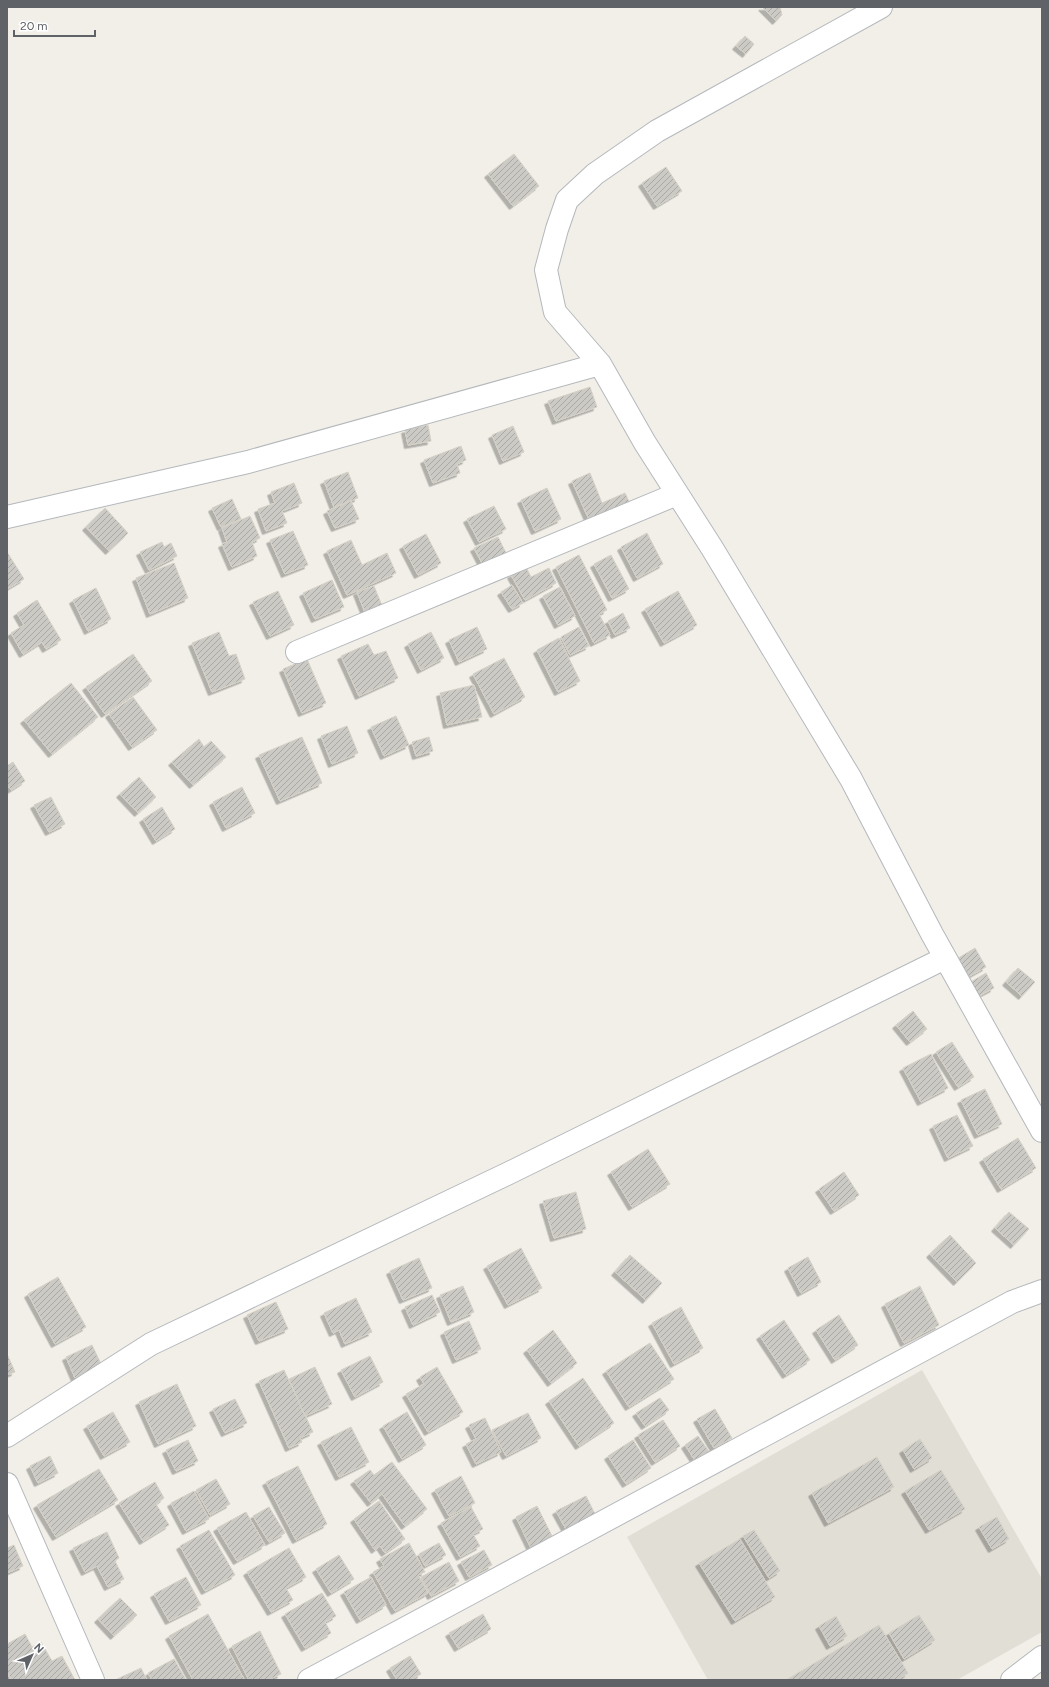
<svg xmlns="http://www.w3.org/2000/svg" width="1049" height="1687" viewBox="0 0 1049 1687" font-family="Figtree,sans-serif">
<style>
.education{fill:#e1ded6}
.building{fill:url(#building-hatch);stroke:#d6d1c6;filter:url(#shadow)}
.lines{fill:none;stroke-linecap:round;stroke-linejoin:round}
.minor-casing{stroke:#b5b8bc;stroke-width:24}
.minor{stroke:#fff;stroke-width:22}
</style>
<defs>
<pattern id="building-hatch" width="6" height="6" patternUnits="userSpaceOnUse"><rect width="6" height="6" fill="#cccac5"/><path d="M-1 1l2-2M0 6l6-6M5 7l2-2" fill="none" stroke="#a9a8a4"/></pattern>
<filter id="shadow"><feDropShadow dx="-3.5" dy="3.5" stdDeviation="0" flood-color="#0004"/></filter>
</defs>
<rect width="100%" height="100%" fill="#f1efe8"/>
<path class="education" d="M 922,1370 L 1042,1579 L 1042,1632 L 957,1680 L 708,1680 L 627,1537 Z"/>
<path class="building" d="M 762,7 L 780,7 L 782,15 L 776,21 Z
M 745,36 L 754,44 L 746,54 L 736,46 Z
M 514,154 L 539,186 L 513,206 L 488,174 Z
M 666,167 L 682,191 L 657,206 L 642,183 Z
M 590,387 L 597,407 L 556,421 L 548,401 Z
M 428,425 L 431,441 L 408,445 L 405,430 Z
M 513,426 L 524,452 L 503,461 L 492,435 Z
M 461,446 L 466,460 L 457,464 L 460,473 L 433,483 L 424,460 Z
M 348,472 L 358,498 L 334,507 L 324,481 Z
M 590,473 L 602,503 L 625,493 L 634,512 L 593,529 L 572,481 Z
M 294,483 L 302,503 L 282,511 L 287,523 L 266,531 L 258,509 L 275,503 L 271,492 Z
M 547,488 L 561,519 L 535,531 L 521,500 Z
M 232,499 L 241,519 L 221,527 L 212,508 Z
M 351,501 L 359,519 L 335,528 L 327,511 Z
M 494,506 L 506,529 L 479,542 L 467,519 Z
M 105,508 L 128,533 L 109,551 L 86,527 Z
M 250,516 L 260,538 L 252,542 L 257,556 L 232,567 L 222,544 L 227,542 L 222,528 Z
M 293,531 L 308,565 L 285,574 L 270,540 Z
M 647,533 L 663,564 L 637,578 L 621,547 Z
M 426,534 L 441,563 L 418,575 L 403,546 Z
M 498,537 L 507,555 L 484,567 L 474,548 Z
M 351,540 L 362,565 L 387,553 L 396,573 L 347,595 L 327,551 Z
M 162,542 L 164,547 L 171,543 L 177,556 L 149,570 L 140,552 Z
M 7,552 L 24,579 L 7,589 Z
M 579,555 L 607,610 L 599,614 L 610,635 L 594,643 L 556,567 Z
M 611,555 L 629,589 L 612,598 L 594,564 Z
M 174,563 L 188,598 L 150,614 L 136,578 Z
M 526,567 L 531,577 L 549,568 L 556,583 L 525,600 L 511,575 Z
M 332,580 L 344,607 L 315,619 L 303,593 Z
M 512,585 L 523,603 L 512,609 L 501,592 Z
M 374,586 L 385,613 L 368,620 L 357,592 Z
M 560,587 L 575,616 L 558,625 L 543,596 Z
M 96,588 L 111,619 L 88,631 L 73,600 Z
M 278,591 L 294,625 L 270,636 L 253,602 Z
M 678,591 L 697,625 L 664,643 L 645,609 Z
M 37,600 L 61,640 L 46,649 L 42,642 L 23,654 L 11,633 L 24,625 L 17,613 Z
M 623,613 L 630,628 L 615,635 L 608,621 Z
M 477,627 L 487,649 L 459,662 L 449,640 Z
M 579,627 L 589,646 L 570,655 L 561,637 Z
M 219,632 L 229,656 L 236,654 L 245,679 L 212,692 L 192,643 Z
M 431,632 L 444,658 L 421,670 L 408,644 Z
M 559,638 L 580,681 L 558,692 L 537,650 Z
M 368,644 L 374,655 L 386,651 L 398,678 L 359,696 L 341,656 Z
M 133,654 L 152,681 L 105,714 L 86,687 Z
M 504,658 L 525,697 L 494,714 L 473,674 Z
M 307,659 L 326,703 L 302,713 L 283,669 Z
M 71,683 L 98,717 L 52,754 L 24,720 Z
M 474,685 L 482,717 L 447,725 L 440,693 Z
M 133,697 L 157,730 L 132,747 L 109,714 Z
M 396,716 L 409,745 L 384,756 L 371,727 Z
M 347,726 L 358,753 L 332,764 L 321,736 Z
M 302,737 L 322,783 L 280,801 L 259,755 Z
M 429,737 L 433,751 L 416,756 L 412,742 Z
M 199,739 L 204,747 L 211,741 L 226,757 L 193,785 L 172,762 Z
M 13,762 L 25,781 L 11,790 L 7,785 L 7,766 Z
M 139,777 L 156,797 L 138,813 L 120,794 Z
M 242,787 L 255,813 L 226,828 L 213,802 Z
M 51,797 L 65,824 L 49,832 L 34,805 Z
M 162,807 L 175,829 L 156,841 L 143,819 Z
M 975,948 L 986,967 L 966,978 L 955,960 Z
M 1018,968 L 1035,982 L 1022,996 L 1006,982 Z
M 986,973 L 994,988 L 977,997 L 969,983 Z
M 913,1011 L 927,1029 L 910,1042 L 896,1025 Z
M 952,1042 L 974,1077 L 958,1087 L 936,1052 Z
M 931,1054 L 948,1088 L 921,1102 L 903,1068 Z
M 985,1089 L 1002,1124 L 978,1135 L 961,1100 Z
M 957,1115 L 973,1146 L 948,1158 L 933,1126 Z
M 1018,1138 L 1036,1168 L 1001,1189 L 983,1159 Z
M 648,1149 L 670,1184 L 632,1207 L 611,1172 Z
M 844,1172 L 859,1195 L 834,1211 L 819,1189 Z
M 576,1192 L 586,1229 L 554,1238 L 543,1201 Z
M 1009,1212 L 1029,1229 L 1014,1245 L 995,1228 Z
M 950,1235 L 976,1263 L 957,1282 L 930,1254 Z
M 521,1248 L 542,1288 L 508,1305 L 487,1266 Z
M 630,1255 L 662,1283 L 646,1300 L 615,1272 Z
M 808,1257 L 821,1282 L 801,1293 L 788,1268 Z
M 419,1258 L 432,1288 L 403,1300 L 390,1271 Z
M 58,1277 L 86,1327 L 55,1344 L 28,1294 Z
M 463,1286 L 474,1312 L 451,1322 L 440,1295 Z
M 920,1286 L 939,1325 L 904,1343 L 885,1304 Z
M 432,1295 L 440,1312 L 413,1325 L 405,1307 Z
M 356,1298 L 372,1332 L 345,1344 L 339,1330 L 333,1333 L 324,1313 Z
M 276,1302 L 288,1329 L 259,1341 L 247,1315 Z
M 681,1307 L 703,1348 L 674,1364 L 652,1323 Z
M 839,1315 L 858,1345 L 835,1360 L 816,1330 Z
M 784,1320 L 810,1360 L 786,1375 L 760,1336 Z
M 469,1321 L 481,1349 L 456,1360 L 444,1332 Z
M 553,1330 L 577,1363 L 551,1383 L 527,1350 Z
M 650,1343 L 674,1379 L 629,1407 L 606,1371 Z
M 92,1345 L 102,1366 L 75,1378 L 66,1357 Z
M 7,1354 L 15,1372 L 7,1375 Z
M 370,1356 L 383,1382 L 355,1397 L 341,1370 Z
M 315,1367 L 332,1404 L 305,1416 L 289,1379 Z
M 437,1367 L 463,1412 L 428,1432 L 406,1394 L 424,1384 L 420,1377 Z
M 284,1370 L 313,1432 L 300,1438 L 302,1442 L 289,1448 L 259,1381 Z
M 583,1378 L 614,1423 L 579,1446 L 549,1401 Z
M 177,1384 L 196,1426 L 158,1444 L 139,1402 Z
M 660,1398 L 669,1410 L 645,1426 L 636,1413 Z
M 235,1399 L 247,1423 L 225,1433 L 213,1409 Z
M 715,1409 L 732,1438 L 714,1448 L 697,1419 Z
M 113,1412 L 130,1442 L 104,1456 L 87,1426 Z
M 407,1412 L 426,1445 L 402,1459 L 383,1426 Z
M 528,1413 L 541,1438 L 506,1456 L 492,1430 Z
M 485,1418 L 501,1452 L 476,1464 L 466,1444 L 476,1439 L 469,1425 Z
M 663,1420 L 680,1446 L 655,1462 L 638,1435 Z
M 351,1427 L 369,1462 L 339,1477 L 321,1442 Z
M 698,1436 L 710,1453 L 696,1462 L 685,1445 Z
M 920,1439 L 932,1458 L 914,1469 L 903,1450 Z
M 188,1440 L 198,1461 L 176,1471 L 166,1450 Z
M 633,1440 L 651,1468 L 626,1484 L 608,1456 Z
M 50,1456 L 58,1473 L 38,1483 L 30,1466 Z
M 877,1457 L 894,1487 L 828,1523 L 812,1493 Z
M 392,1462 L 427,1509 L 405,1526 L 382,1494 L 371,1503 L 354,1481 L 370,1470 L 374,1475 Z
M 298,1466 L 327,1524 L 296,1540 L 266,1482 Z
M 99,1469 L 118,1500 L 56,1537 L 37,1505 Z
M 941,1470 L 965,1509 L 929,1530 L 905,1491 Z
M 461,1476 L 475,1503 L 449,1516 L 435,1490 Z
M 216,1479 L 230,1504 L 210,1515 L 196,1490 Z
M 155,1482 L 164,1498 L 156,1504 L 169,1525 L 143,1541 L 119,1503 Z
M 194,1491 L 209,1519 L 186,1531 L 171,1503 Z
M 586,1496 L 596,1516 L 567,1531 L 556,1511 Z
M 379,1501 L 405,1539 L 385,1553 L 380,1546 L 375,1550 L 354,1519 Z
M 537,1506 L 553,1538 L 531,1548 L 516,1517 Z
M 269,1507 L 285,1533 L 269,1542 L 253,1516 Z
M 471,1507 L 483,1529 L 473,1534 L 480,1546 L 460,1557 L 441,1523 Z
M 246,1512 L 265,1545 L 237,1561 L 217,1528 Z
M 997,1517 L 1009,1539 L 992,1549 L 979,1527 Z
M 209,1530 L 235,1575 L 205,1591 L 180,1546 Z
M 754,1530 L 780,1571 L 769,1578 L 743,1536 Z
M 107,1532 L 119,1558 L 115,1561 L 124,1579 L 108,1587 L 97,1566 L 85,1572 L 73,1548 Z
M 740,1539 L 775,1597 L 735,1621 L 699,1563 Z
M 409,1543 L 425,1572 L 418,1575 L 428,1593 L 395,1611 L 373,1572 L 384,1566 L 380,1559 Z
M 439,1543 L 446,1555 L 425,1566 L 419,1554 Z
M 14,1545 L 23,1566 L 7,1573 L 7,1548 Z
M 289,1548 L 306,1577 L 286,1588 L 293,1600 L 271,1612 L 247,1572 Z
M 484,1550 L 492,1565 L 469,1577 L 461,1562 Z
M 339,1555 L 354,1579 L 331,1593 L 316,1569 Z
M 449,1562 L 459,1581 L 431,1596 L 421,1577 Z
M 186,1577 L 201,1605 L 169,1621 L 154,1594 Z
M 371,1577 L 386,1605 L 360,1620 L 344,1592 Z
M 322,1593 L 336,1616 L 325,1622 L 331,1633 L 305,1648 L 285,1614 Z
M 120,1598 L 137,1615 L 114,1636 L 98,1619 Z
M 208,1614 L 244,1679 L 243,1680 L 193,1680 L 169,1636 Z
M 483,1614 L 491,1629 L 458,1648 L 449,1633 Z
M 919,1615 L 935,1640 L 904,1659 L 889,1633 Z
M 836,1616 L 847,1636 L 830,1646 L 819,1626 Z
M 879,1625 L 908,1673 L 897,1680 L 786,1680 Z
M 260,1631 L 281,1674 L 268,1680 L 249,1680 L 232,1646 Z
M 25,1634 L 32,1647 L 41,1642 L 52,1661 L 62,1656 L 75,1680 L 11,1680 L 7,1672 L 7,1644 Z
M 410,1656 L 421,1674 L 410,1680 L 397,1680 L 390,1668 Z
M 174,1659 L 186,1680 L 152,1680 L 148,1673 Z
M 141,1668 L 147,1680 L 115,1680 Z"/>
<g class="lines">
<defs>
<path id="minor" d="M 881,7 L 657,131 L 595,174 L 567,200 L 557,229 L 546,270 L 555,312 L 600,364 L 645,443 L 712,548 L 851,779 L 932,934 L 1042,1131
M 7,517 L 248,462 L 600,364
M 297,652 L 677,494
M 7,1436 L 151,1344 L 507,1174 L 945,958
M 7,1484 L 93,1680
M 309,1680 L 1012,1302 L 1042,1291
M 1012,1680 L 1042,1657"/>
</defs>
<use href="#minor" class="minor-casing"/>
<use href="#minor" class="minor"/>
</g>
<rect width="1049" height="1687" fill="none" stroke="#5f6368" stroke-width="16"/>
<g transform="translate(32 1655) rotate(45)" stroke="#ffffff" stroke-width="3" paint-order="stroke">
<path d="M0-3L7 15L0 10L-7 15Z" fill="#5f6368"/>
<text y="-6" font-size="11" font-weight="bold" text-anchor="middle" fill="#5f6368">N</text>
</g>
<path d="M14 30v6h81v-6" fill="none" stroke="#5f6368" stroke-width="2"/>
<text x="20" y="30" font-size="12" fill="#5f6368" stroke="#ffffff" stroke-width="3" paint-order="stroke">20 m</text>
</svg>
